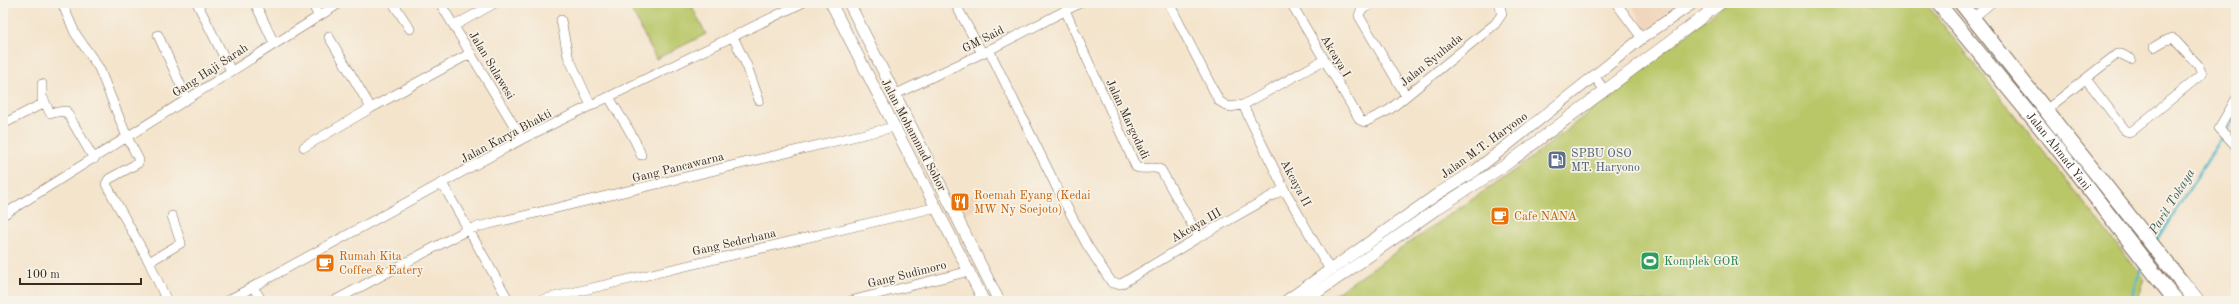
<svg xmlns="http://www.w3.org/2000/svg" width="2239" height="304" viewBox="0 0 2239 304" font-family="'Old Standard TT',serif">
<style>
.built{fill:#f0d6bc}
.green{fill:#bac769;stroke:#7a7844}
.lines{fill:none;stroke-linecap:round;stroke-linejoin:round}
.stream{stroke:#4ebac9;stroke-width:2.5}
.minor-casing{stroke:#7c6b5b;stroke-width:10}
.tertiary-casing{stroke:#7c6b5b;stroke-width:12}
.primary-casing{stroke:#7c6b5b;stroke-width:16}
.trunk-casing{stroke:#7c6b5b;stroke-width:16}
.minor{stroke:#fff;stroke-width:9}
.tertiary{stroke:#fff;stroke-width:11}
.primary{stroke:#fff;stroke-width:14}
.trunk{stroke:#fff;stroke-width:15}
.labels{text-anchor:middle;stroke-width:3.5;stroke-linejoin:round;paint-order:stroke}
.street-label{font-size:12px;fill:#3b2a1e;stroke:#f7f3e8}
.service-label{font-size:12px;fill:#4e5e75;stroke:#f7f3e8;text-anchor:start}
.food-label{font-size:12px;fill:#c56008;stroke:#f7f3e8;text-anchor:start}
.leisure-label{font-size:12px;fill:#27864d;stroke:#f7f3e8;text-anchor:start}
.water-label{font-size:13px;font-style:italic;fill:#425c5a;stroke:#f7f3e8}
</style>
<rect width="100%" height="100%" fill="#f7f3e8"/>
<filter id="ink" filterUnits="userSpaceOnUse"><feTurbulence type="fractalNoise" baseFrequency=".025" numOctaves="2"/><feDisplacementMap in="SourceGraphic" scale="8" xChannelSelector="R" yChannelSelector="G"/><feConvolveMatrix kernelMatrix="1 2 1 2 8 2 1 2 1" color-interpolation-filters="sRGB"/></filter>
<filter id="wash" filterUnits="userSpaceOnUse"><feTurbulence type="fractalNoise" baseFrequency=".012" numOctaves="4" result="noise"/><feDisplacementMap in="SourceGraphic" scale="16" xChannelSelector="R" yChannelSelector="G"/><feGaussianBlur stdDeviation="0.9" result="paint"/><feColorMatrix in="noise" values="0 0 0 0 0 0 0 0 0 0 0 0 0 0 0 0 0 1.4 0 .05"/><feComposite in="paint" operator="in"/></filter>
<g filter="url(#wash)">
<rect width="100%" height="100%" fill="#f4e4cc"/>
<path class="built" d="M 1631,3 L 1693,3 L 1648,32 Z
M 975,194 L 980,208 L 956,217 L 951,202 Z"/>
<path class="green" d="M 628,3 L 690,3 L 706,34 L 656,59 Z
M 1726,3 L 1926,3 L 2145,280 L 2137,301 L 1325,301 L 1525,163 Z"/>
<g class="lines">
<path class="stream" d="M 2156,242 L 2236,115
M 2130,301 L 2142,266"/>
</g>
</g>
<g filter="url(#ink)">
<g class="lines">
<defs>
<path id="minor" d="M 62,3 L 75,33 L 99,68 L 127,137 L 139,160 L 138,163 L 109,179 L 106,184 L 149,262
M 197,3 L 231,71
M 255,3 L 274,43
M 312,3 L 318,15
M 393,3 L 410,29
M 440,3 L 522,139
M 1169,3 L 1219,101 L 1229,107 L 1243,105 L 1324,60
M 1291,3 L 1360,120 L 1365,122 L 1389,110 L 1495,24 L 1502,14 L 1499,3
M 1373,3 L 1361,10 L 1359,16 L 1406,96
M 1616,3 L 1642,38
M 1703,3 L 1710,11
M 957,7 L 982,53
M 1065,10 L 1136,167 C 1144,171 1153,165 1161,170 L 1199,237
M 1973,18 L 1991,3
M 561,20 L 568,56 L 591,106
M 454,26 L 495,3
M 158,35 L 187,99
M 329,37 L 371,108
M 733,37 L 747,66 L 759,100
M 989,50 L 1059,192 L 1087,245 L 1112,283 L 1121,284 L 1199,237 L 1284,189
M 1595,77 L 1605,91
M 2086,79 L 2126,131 L 2131,132 L 2202,74 L 2198,65 L 2173,38 L 2164,41 L 2154,47
M 896,94 L 989,50 L 1080,3
M 609,97 C 620,117 634,134 641,155
M 43,98 L 50,113 L 66,111 L 94,159
M 2236,99 L 2219,128 L 2236,146
M 1243,105 L 1284,189 L 1330,270
M 2046,110 L 2117,54 L 2121,54 L 2131,59
M 3,124 L 42,104 L 42,84
M 304,147 L 371,108 L 471,53
M 442,183 L 509,301
M 3,215 L 340,3
M 253,287 L 262,301
M 167,301 L 149,262 L 181,243 L 172,216
M 227,301 L 522,139 L 802,3
M 334,301 L 469,229 L 894,127
M 537,301 L 937,207
M 850,301 L 970,271"/>
<path id="tertiary" d="M 831,3 L 984,301
M 849,3 L 999,301
M 1286,301 L 1439,193 L 1476,170 L 1642,38 L 1693,3
M 1305,301 L 1438,208 L 1507,164 L 1721,3"/>
<g id="primary">
<path id="s1" d="M 1938,3 L 2054,144 L 2171,295"/>
<path d="M 1961,3 L 2181,281"/>
</g>
<path id="trunk" d="M 2181,281 L 2197,301
M 2171,295 L 2176,301"/>
</defs>
<use href="#minor" class="minor-casing"/>
<use href="#tertiary" class="tertiary-casing"/>
<use href="#primary" class="primary-casing"/>
<use href="#trunk" class="trunk-casing"/>
<use href="#minor" class="minor"/>
<use href="#tertiary" class="tertiary"/>
<use href="#primary" class="primary"/>
<use href="#trunk" class="trunk"/>
</g>
</g>
<defs>
<symbol id="fuel-square" viewBox="-11 -11 22 22"><rect x="-9" y="-9" width="18" height="18" rx="4" fill="#5c6f8a" stroke="#f7f3e8"/><path d="M-5.5-6h7V0h2V4h1.3V-2.5L3-4.5l.8-.8L6-3V5H2.5V1h-1V6h-7ZM-4.2-4.7v3.2H.2V-4.7Z" fill="#fff"/></symbol>
<symbol id="restaurant-square" viewBox="-11 -11 22 22"><rect x="-9" y="-9" width="18" height="18" rx="4" fill="#e8710a" stroke="#f7f3e8"/><path d="M-5-6h1v4h1v-4h1v4h1v-4h1v5L-1.5 .5V6h-2V.5L-5-1ZM5-6V6H3V1.5H1.5Q1.5-4 5-6Z" fill="#fff"/></symbol>
<symbol id="cafe-square" viewBox="-11 -11 22 22"><rect x="-9" y="-9" width="18" height="18" rx="4" fill="#e8710a" stroke="#f7f3e8"/><path d="M-5.5-4.5H6V0H3Q3 3.5 0 3.5H-2.5Q-5.5 3.5-5.5 0ZM3-3.2v2h1.7v-2ZM-6 4.5H4V6H-6Z" fill="#fff"/></symbol>
<symbol id="stadium-square" viewBox="-11 -11 22 22"><rect x="-9" y="-9" width="18" height="18" rx="4" fill="#2e9e5b" stroke="#f7f3e8"/><path d="M0-5a6.5 5 0 1 0 0 10a6.5 5 0 1 0 0-10ZM-3.5-1.8h7v3.6h-7Z" fill="#fff"/></symbol>
</defs>
<g fill-rule="evenodd">
<use href="#fuel-square" x="1546" y="149" width="22" height="22"/>
<use href="#restaurant-square" x="949" y="191" width="22" height="22"/>
<use href="#cafe-square" x="1489" y="205" width="22" height="22"/>
<use href="#stadium-square" x="1639" y="250" width="22" height="22"/>
<use href="#cafe-square" x="314" y="252" width="22" height="22"/>
</g>
<g class="labels">
<g class="street-label">
<text transform="translate(983 39) rotate(-27)" y="4">GM Said</text>
<text transform="translate(1336 56) rotate(59)" y="4">Akcaya I</text>
<text transform="translate(1431 60) rotate(-39)" y="4">Jalan Syuhada</text>
<text transform="translate(492 65) rotate(59)" y="4">Jalan Sulawesi</text>
<text transform="translate(210 70) rotate(-33)" y="4">Gang Haji Sarah</text>
<text transform="translate(1128 119) rotate(65)" y="4">Jalan Margodadi</text>
<text transform="translate(914 135) rotate(62)" y="4">Jalan Mohammad Sohor</text>
<text transform="translate(506 136) rotate(-28)" y="4">Jalan Karya Bhakti</text>
<text transform="translate(1484 145) rotate(-36)" y="4">Jalan M.T. Haryono</text>
<text dy="4" stroke="none"><textPath href="#s1" startOffset="191">Jalan Ahmad Yani</textPath></text>
<text transform="translate(678 167) rotate(-14)" y="4">Gang Pancawarna</text>
<text transform="translate(1296 183) rotate(62)" y="4">Akcaya II</text>
<text transform="translate(1196 225) rotate(-30)" y="4">Akcaya III</text>
<text transform="translate(734 242) rotate(-13)" y="4">Gang Sederhana</text>
<text transform="translate(907 274) rotate(-14)" y="4">Gang Sudimoro</text>
</g>
<g class="service-label">
<text x="1571" y="157">SPBU OSO<tspan x="1571" dy="14">MT. Haryono</tspan></text>
</g>
<g class="food-label">
<text x="974" y="199">Roemah Eyang (Kedai<tspan x="974" dy="14">MW Ny Soejoto)</tspan></text>
<text x="1514" y="220">Cafe NANA</text>
<text x="339" y="260">Rumah Kita<tspan x="339" dy="14">Coffee &amp; Eatery</tspan></text>
</g>
<g class="leisure-label">
<text x="1664" y="265">Komplek GOR</text>
</g>
<g class="water-label">
<text transform="translate(2171 201) rotate(-58)" y="5">Parit Tokaya</text>
</g>
</g>
<rect width="2239" height="304" fill="none" stroke="#f7f3e8" stroke-width="16"/>
<path d="M20 278v6h121v-6" fill="none" stroke="#3b2a1e" stroke-width="2"/>
<text x="26" y="278" font-size="12" fill="#3b2a1e" stroke="#f7f3e8" stroke-width="3" paint-order="stroke">100 m</text>
</svg>
